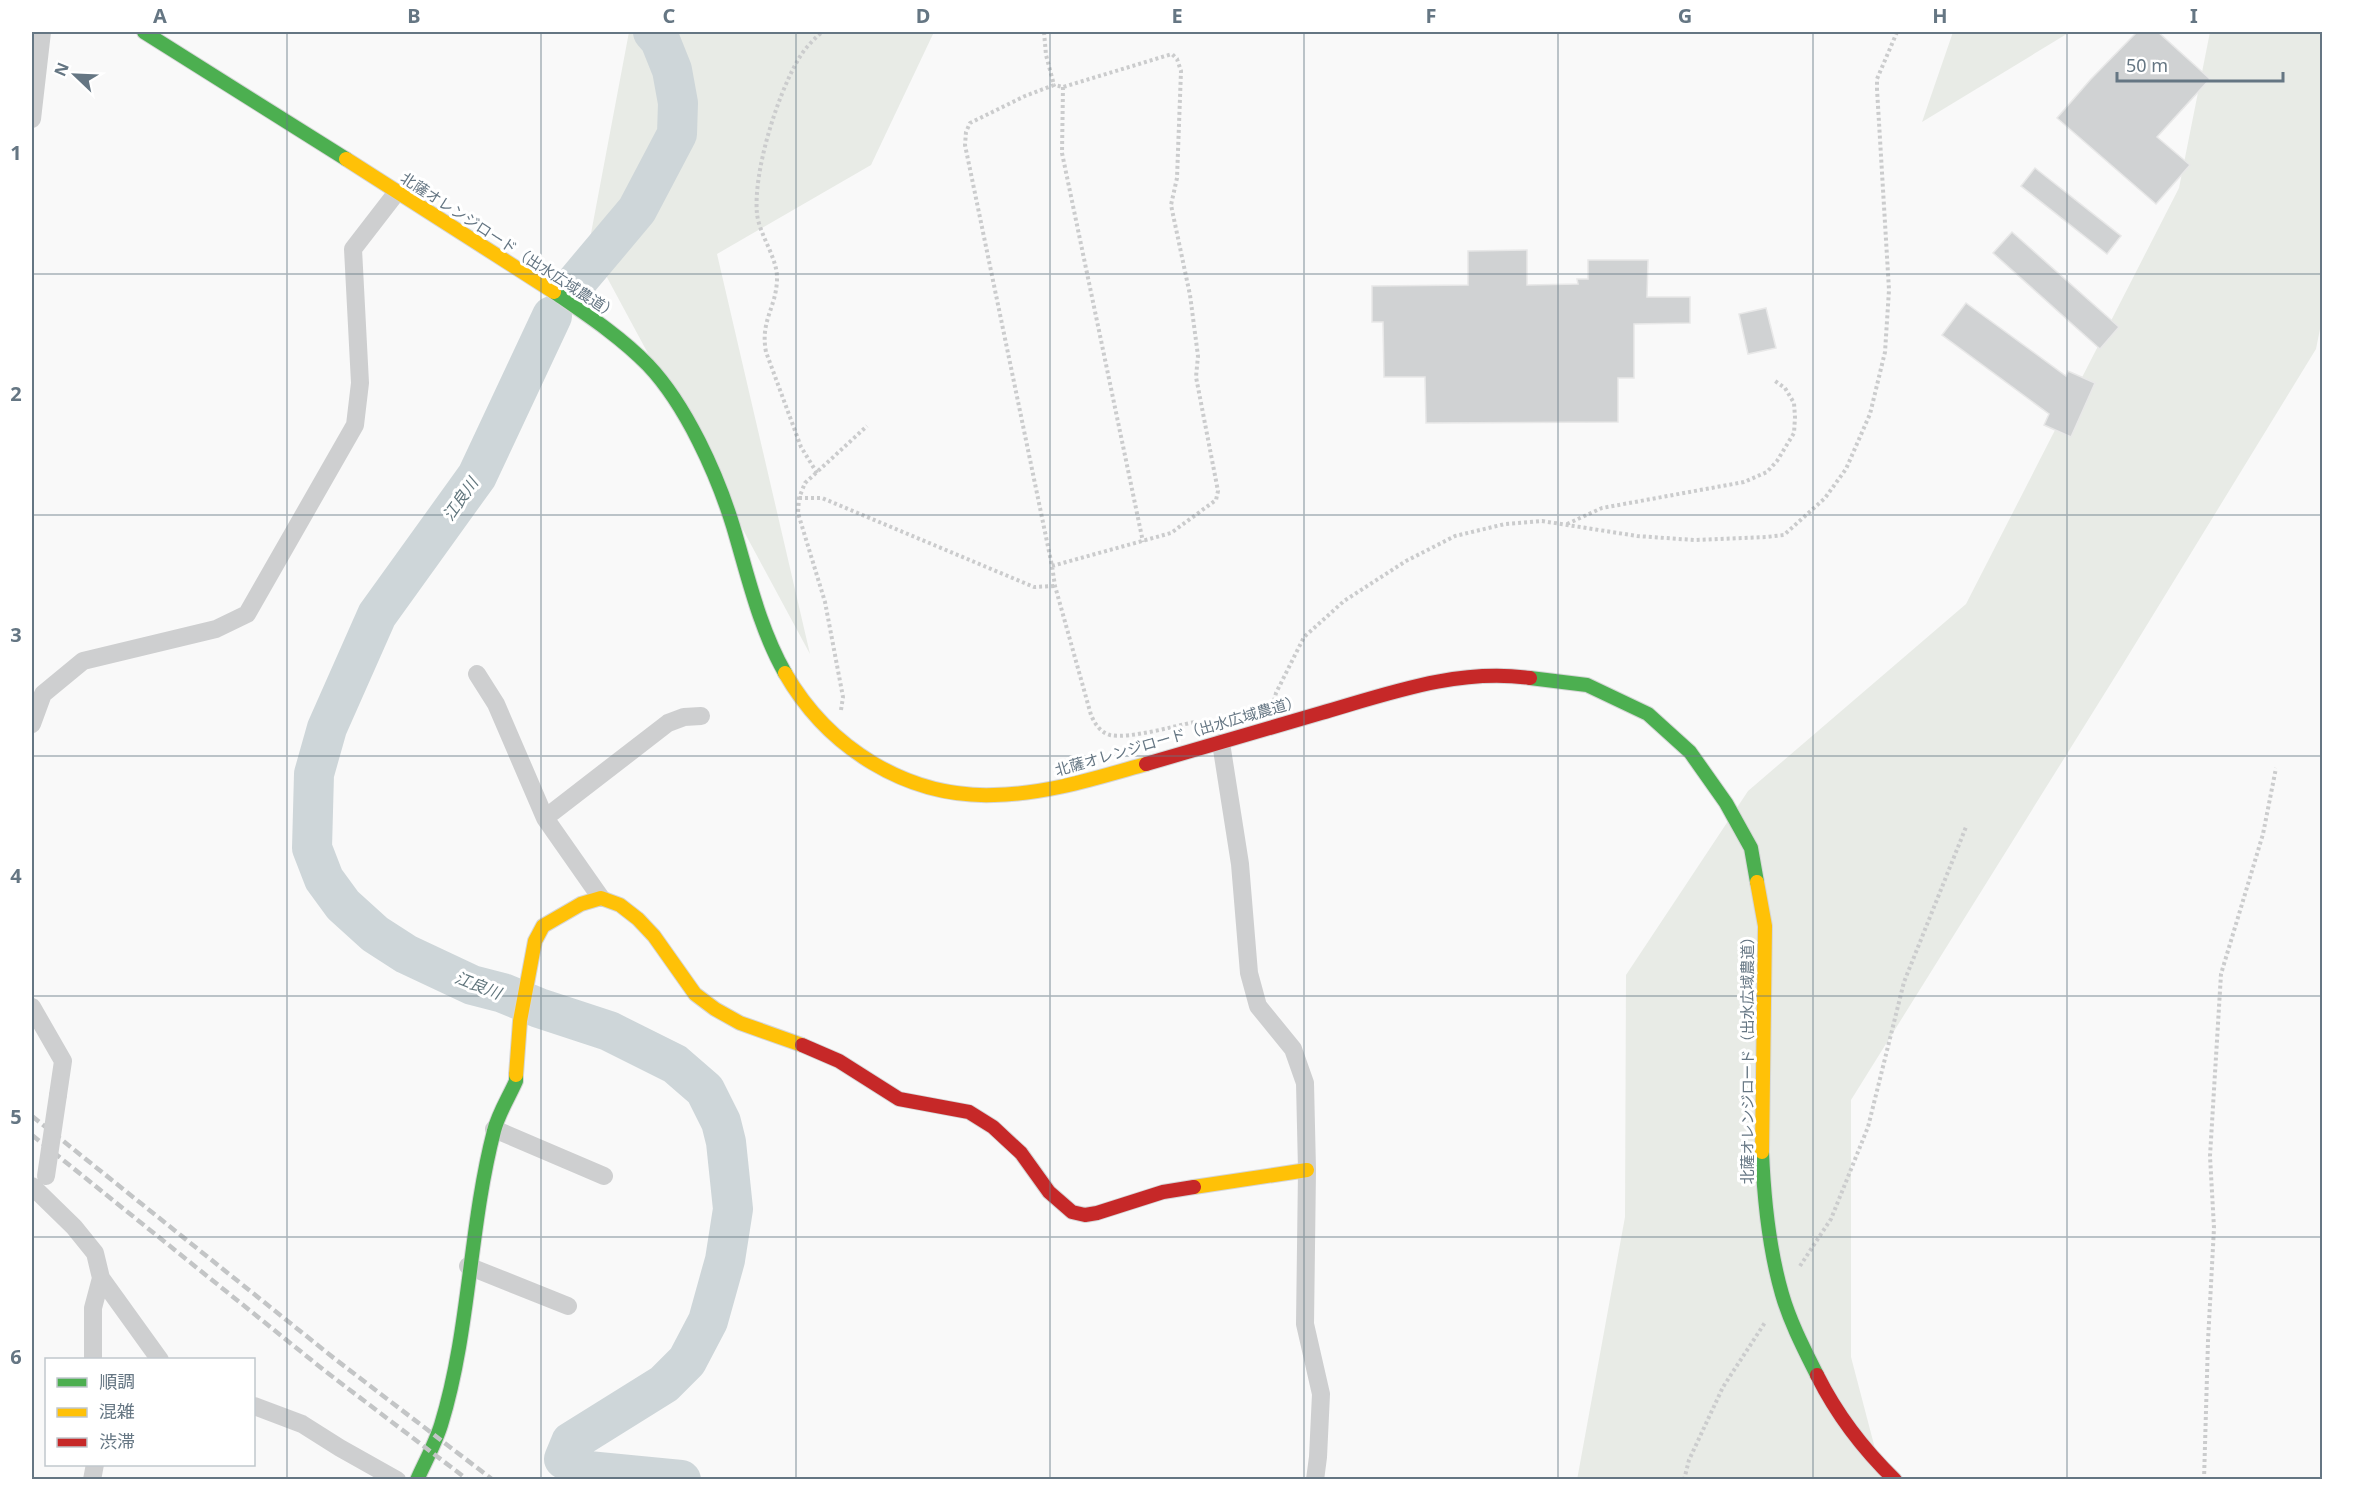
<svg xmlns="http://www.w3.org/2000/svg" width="2354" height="1511" viewBox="0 0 2354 1511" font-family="'Noto Sans','Noto Sans JP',sans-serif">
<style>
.green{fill:#e8ebe6}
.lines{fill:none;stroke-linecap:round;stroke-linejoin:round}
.river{stroke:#ced6d9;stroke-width:40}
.building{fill:#d0d2d3;stroke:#e8e8e8;stroke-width:1.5}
.fast-casing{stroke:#d5d6d7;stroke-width:16}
.slow-casing{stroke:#d5d6d7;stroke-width:16}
.jam-casing{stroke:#d5d6d7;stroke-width:16}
.path{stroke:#cbcccd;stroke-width:4;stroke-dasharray:3 3;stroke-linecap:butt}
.street{stroke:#cecfd0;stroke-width:18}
.fast{stroke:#4caf50;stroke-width:14}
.slow{stroke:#ffc107;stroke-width:14}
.jam{stroke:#c62828;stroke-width:14}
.rail{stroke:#c3c5c6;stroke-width:4.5;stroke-dasharray:9 4.5;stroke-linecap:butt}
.street-bridge{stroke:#cecfd0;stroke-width:18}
.grid{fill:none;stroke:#657683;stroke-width:1.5;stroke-opacity:0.55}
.labels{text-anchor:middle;stroke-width:6;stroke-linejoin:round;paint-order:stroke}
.street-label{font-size:15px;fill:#657683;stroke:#fff}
.water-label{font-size:16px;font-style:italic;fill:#60757c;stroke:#fff}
.neatline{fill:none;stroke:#657683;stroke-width:2}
.grid-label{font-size:20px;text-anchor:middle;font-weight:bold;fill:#657683}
</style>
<rect width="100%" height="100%" fill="#f9f9f9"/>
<path class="green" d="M 629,32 L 934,32 L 871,165 L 717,254 L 810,654 L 589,244 Z
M 1953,32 L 2070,32 L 1922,122 Z
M 2210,32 L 2322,32 L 2322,319 L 2316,349 L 2123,664 L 1851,1100 L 1851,1357 L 1883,1479 L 1577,1480 L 1625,1217 L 1626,975 L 1748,791 L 1966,604 L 2179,188 Z"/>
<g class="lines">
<path class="river" d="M 574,285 L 637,210 L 677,134 L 678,103 L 672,70 L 660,40 L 653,32
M 552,316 L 477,476 L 377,615 L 327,728 L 314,774 L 312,848 L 324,879 L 343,905 L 375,934 L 406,954 L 472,985 L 503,993 L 539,1008 L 609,1031 L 675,1064 L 705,1090 L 721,1122 L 726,1142 L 733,1209 L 725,1260 L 708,1321 L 687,1361 L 664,1384 L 571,1442 L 564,1459 L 588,1471 L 681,1480"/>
</g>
<path class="building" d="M 2137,32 L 2158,32 L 2210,79 L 2157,137 L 2190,165 L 2156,204 L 2057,118 L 2091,79 Z
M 2035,168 L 2121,236 L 2107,254 L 2021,186 Z
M 2012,232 L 2119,327 L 2100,349 L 1993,253 Z
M 1527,250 L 1527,285 L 1578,284 L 1577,279 L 1588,279 L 1588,260 L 1648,260 L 1647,297 L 1690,297 L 1690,323 L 1634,324 L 1634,378 L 1618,378 L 1618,422 L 1426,423 L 1425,377 L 1384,377 L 1383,322 L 1372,322 L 1372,286 L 1468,285 L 1468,251 Z
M 1966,303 L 2066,376 L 2068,371 L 2095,383 L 2071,437 L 2044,425 L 2049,414 L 1942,335 Z
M 1766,308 L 1776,348 L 1748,354 L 1739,314 Z"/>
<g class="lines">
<defs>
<path id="fast" d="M 144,32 L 346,159
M 554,292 C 586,314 621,337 648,365 C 686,405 717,474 733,526 C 748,576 759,627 785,673
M 1530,678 L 1587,685 L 1648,714 L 1690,752 L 1726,803 L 1751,848 L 1757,882
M 1762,1152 C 1764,1200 1769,1249 1782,1294 C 1790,1322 1804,1349 1817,1375
M 417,1480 C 425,1462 435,1444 441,1425 C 470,1331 469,1227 494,1131 C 498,1114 509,1097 516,1081 L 516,1075"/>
<path id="slow" d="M 346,159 L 554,292
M 785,673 C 828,748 907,798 994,795 C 1047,794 1096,778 1146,764
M 1757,882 L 1765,926 L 1762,1152
M 516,1075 L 520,1021 L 535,941 L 543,926 L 581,904 L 601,898 L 620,905 L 638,919 L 654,936 L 695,994 L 715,1009 L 740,1023 L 802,1045
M 1194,1187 L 1307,1170"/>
<path id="jam" d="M 1146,764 C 1204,747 1262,730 1321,713 C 1390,693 1458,668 1530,678
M 802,1045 L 839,1061 L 899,1099 L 969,1112 L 993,1127 L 1021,1153 L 1049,1192 L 1072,1212 L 1085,1215 L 1097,1213 L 1163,1192 L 1194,1187
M 1817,1375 C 1836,1413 1864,1450 1895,1480"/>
</defs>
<use href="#fast" class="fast-casing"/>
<use href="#slow" class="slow-casing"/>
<use href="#jam" class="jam-casing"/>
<path class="path" d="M 1044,32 L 1046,55 L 1054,85 L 1025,96 L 970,123 L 966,132 L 965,145 L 1052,566 L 1055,586 L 1091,715 C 1095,724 1100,732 1110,735 C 1130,739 1174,726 1195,722
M 1063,87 L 1062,153 L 1143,542
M 817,473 L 801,447 L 766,352 C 760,321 776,308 777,280 C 778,258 760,237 757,214 C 753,172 777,96 798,60 C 804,49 813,40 822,32
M 799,498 L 822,498 L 1034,587 L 1055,586
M 1567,524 L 1602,508 L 1744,482 L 1767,472 L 1777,461 L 1794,433 L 1795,417 L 1794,403 L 1785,388 L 1775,381
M 1052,566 L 1171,533 L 1216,500 L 1218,491 L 1196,377 L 1198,356 L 1190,295 L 1171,205 L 1177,178 L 1181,71 L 1177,59 L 1172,54 L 1063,87 L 1054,85
M 1274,701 L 1276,693 L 1304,637 L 1344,601 L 1406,561 L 1455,536 L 1505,524 L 1542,521 L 1637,536 L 1694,540 L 1766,537 L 1784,535 L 1825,498 L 1846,469 L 1870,414 L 1885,352 L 1889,290 L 1877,89 L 1877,79 L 1897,32
M 841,710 L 843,697 L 825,602 L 798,513 L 799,498 L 805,483 L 867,426
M 1800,1266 L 1831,1219 L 1868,1127 L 1904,982 L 1966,827
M 1684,1480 L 1689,1460 L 1723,1387 L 1766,1321
M 2204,1480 L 2208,1341 L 2214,1228 L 2210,1156 L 2221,974 L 2263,834 L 2276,768"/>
<path class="street" d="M 32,119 L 42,32
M 477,674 L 496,704 L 545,818 L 601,898
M 32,724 L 43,694 L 83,661 L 216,629 L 247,614 L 355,425 L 360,383 L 353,249 L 397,192
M 1221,743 L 1240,864 L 1249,973 L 1258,1006 L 1293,1049 L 1305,1083 L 1307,1170 L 1305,1324 L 1321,1394 L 1318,1457 L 1315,1480
M 545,818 L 668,723 L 684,717 L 701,716
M 32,1007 L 63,1061 L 58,1095
M 494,1129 L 604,1176
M 32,1186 L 74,1227 L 95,1253 L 101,1278 L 160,1360
M 468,1266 L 568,1306
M 93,1360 L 93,1308 L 101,1278
M 254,1406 L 302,1424 L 340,1448 L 397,1480
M 92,1480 L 95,1464"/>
<use href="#fast" class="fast"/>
<use href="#slow" class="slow"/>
<use href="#jam" class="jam"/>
<path class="rail" d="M 32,1116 L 335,1359 L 493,1480
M 32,1135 L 325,1371 L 468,1480"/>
<path class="street-bridge" d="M 46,1176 L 58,1095"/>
</g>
<path class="grid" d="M 287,32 L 287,1480M 541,32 L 541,1480M 796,32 L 796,1480M 1050,32 L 1050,1480M 1304,32 L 1304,1480M 1558,32 L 1558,1480M 1813,32 L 1813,1480M 2067,32 L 2067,1480M 32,274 L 2322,274M 32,515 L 2322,515M 32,756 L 2322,756M 32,996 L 2322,996M 32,1237 L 2322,1237"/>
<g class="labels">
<g class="street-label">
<text transform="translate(509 246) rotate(33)" y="5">北薩オレンジロード（出水広域農道）</text>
<text transform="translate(1178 736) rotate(-16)" y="5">北薩オレンジロード（出水広域農道）</text>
<text transform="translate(1748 1057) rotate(-90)" y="5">北薩オレンジロード（出水広域農道）</text>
</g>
<g class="water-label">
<text transform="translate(460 499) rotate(-55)" y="6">江良川</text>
<text transform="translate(478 985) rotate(21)" y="6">江良川</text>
</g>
</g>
<rect width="2354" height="1511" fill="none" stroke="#ffffff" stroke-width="66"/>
<rect x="45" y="1358" width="210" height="108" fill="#ffffff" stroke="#c1c8cd" stroke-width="1.5"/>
<rect x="57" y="1378" width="30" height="9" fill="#4caf50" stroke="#c1c8cd" stroke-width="1.5"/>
<text x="99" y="1388" font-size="18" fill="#657683">順調</text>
<rect x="57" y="1408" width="30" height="9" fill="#ffc107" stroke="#c1c8cd" stroke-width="1.5"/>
<text x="99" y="1418" font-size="18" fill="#657683">混雑</text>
<rect x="57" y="1438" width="30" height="9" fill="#c62828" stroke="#c1c8cd" stroke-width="1.5"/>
<text x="99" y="1448" font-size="18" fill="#657683">渋滞</text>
<g transform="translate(75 75) rotate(293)" stroke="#ffffff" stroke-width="4.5" paint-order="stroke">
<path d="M0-4.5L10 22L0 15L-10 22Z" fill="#657683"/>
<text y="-9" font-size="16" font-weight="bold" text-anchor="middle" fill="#657683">N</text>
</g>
<path d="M2117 72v9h166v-9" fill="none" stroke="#657683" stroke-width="3"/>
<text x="2126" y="72" font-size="18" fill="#657683" stroke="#ffffff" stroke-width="4.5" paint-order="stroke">50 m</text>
<rect x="33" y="33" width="2288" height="1445" class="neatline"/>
<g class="grid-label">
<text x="160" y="23">A</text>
<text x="414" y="23">B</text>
<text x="669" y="23">C</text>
<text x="923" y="23">D</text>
<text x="1177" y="23">E</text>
<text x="1431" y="23">F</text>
<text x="1685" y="23">G</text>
<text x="1940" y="23">H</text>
<text x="2194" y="23">I</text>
<text x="16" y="160">1</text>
<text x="16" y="401">2</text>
<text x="16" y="642">3</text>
<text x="16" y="883">4</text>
<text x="16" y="1124">5</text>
<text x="16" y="1364">6</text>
</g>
</svg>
